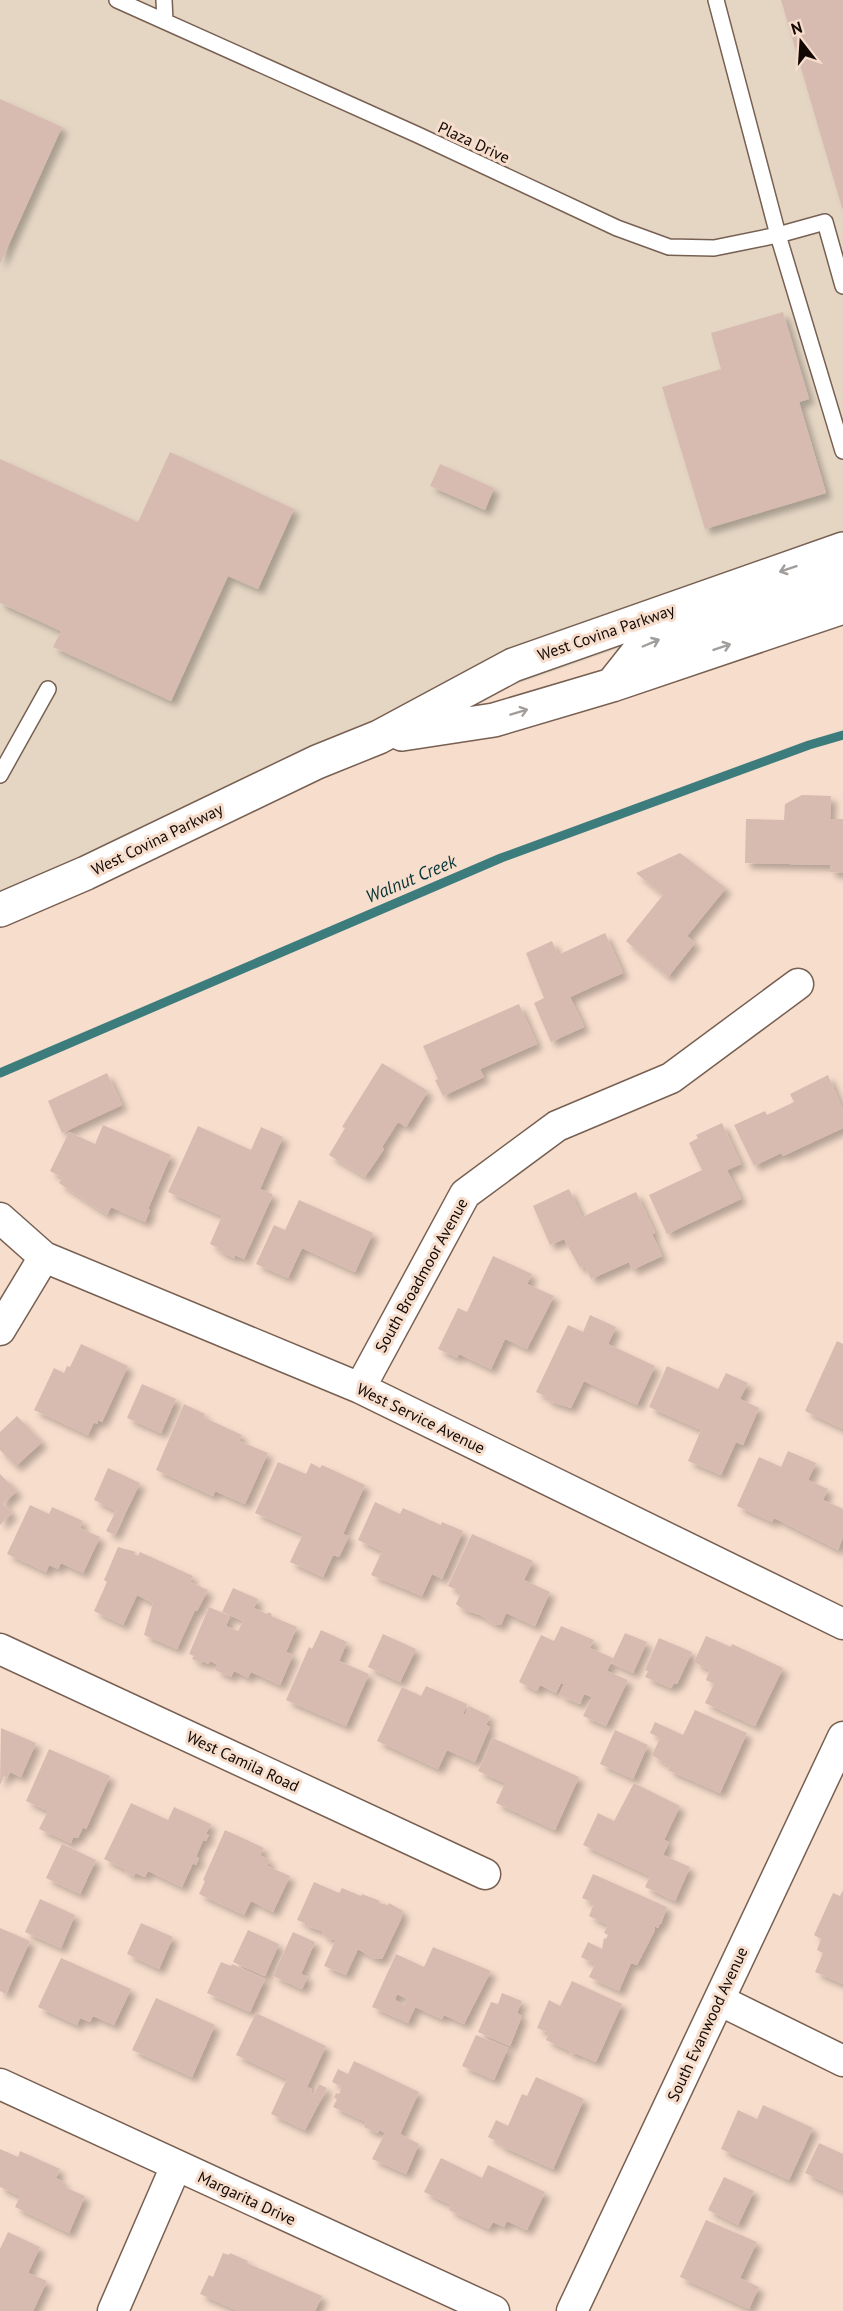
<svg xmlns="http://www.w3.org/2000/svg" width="843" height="2311" viewBox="0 0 843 2311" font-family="'PT Sans',sans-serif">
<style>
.commercial{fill:#e5d6c4}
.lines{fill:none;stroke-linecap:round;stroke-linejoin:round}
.stream{stroke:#3d7c7d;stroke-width:9}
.building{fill:#d8bbb0;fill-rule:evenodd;filter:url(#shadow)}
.lane-casing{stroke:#776052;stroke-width:18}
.street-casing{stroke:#776052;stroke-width:33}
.secondary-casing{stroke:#776052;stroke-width:36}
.lane{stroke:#fff;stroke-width:15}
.street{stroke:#fff;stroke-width:30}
.secondary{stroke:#fff;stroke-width:33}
.oneway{stroke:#a09d9b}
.labels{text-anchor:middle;stroke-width:6;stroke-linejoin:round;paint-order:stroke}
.street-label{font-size:16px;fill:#120905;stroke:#f7ddcc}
.water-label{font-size:18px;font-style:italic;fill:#043435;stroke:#f7ddcc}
</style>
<defs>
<filter id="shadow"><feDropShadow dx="5.5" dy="5.5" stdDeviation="3" flood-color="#0004"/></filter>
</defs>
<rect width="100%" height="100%" fill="#f7ddcc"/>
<path class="commercial" d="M 0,0 L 843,0 L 843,570 L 503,689 L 0,910 Z"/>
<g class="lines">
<path class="stream" d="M 0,1073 L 501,858 L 809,745 L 843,735"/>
</g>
<path class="building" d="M 781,0 L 843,0 L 843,208 L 842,208 Z
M 0,99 L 62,127 L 0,264 Z
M 783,312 L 809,399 L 799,402 L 826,493 L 705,529 L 662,387 L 721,369 L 711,333 Z
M 170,452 L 294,509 L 258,589 L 228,576 L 171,701 L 53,647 L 61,631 L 0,603 L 0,459 L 138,522 Z
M 440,464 L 494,488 L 485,510 L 430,486 Z
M 802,795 L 831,796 L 830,819 L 843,819 L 843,873 L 830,872 L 831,865 L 745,863 L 746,819 L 784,820 L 785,804 Z
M 680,853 L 726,888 L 687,936 L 695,943 L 668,977 L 626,941 L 663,895 L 636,873 Z
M 605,933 L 623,973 L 570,997 L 584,1027 L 551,1042 L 534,1003 L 544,998 L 526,953 L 552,941 L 558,955 Z
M 519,1004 L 537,1044 L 480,1069 L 484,1077 L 443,1096 L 435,1080 L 438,1079 L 423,1046 Z
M 382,1063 L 428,1091 L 406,1127 L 398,1122 L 382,1147 L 384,1149 L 365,1177 L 329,1155 L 345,1128 L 342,1127 Z
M 107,1073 L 122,1105 L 62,1133 L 48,1101 Z
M 828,1075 L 843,1110 L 843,1128 L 783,1156 L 781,1153 L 754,1166 L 734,1125 L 765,1111 L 767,1115 L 794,1102 L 790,1094 Z
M 722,1123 L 741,1164 L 727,1170 L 741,1199 L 667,1234 L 649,1195 L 702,1170 L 689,1143 L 698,1138 L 696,1135 Z
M 103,1125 L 171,1155 L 148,1209 L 150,1210 L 145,1222 L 111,1207 L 107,1215 L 59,1183 L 63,1178 L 50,1171 L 69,1132 L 95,1144 Z
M 198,1126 L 251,1150 L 261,1127 L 283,1137 L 260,1189 L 272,1194 L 272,1197 L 244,1259 L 235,1255 L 234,1258 L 217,1250 L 218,1248 L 210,1244 L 222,1216 L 168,1192 Z
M 569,1189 L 582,1217 L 636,1192 L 655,1233 L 652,1234 L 662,1256 L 632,1270 L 629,1262 L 591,1279 L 585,1266 L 580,1268 L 564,1239 L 550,1245 L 533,1206 Z
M 299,1200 L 373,1233 L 355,1272 L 302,1248 L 288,1278 L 256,1264 L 274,1225 L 285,1230 Z
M 493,1256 L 532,1274 L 527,1284 L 554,1296 L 527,1349 L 505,1339 L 491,1369 L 459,1354 L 457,1358 L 438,1349 L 458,1308 L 467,1312 Z
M 590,1315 L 616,1327 L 608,1344 L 655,1366 L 637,1405 L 584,1381 L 571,1408 L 546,1400 L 547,1397 L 536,1392 L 568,1325 L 583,1332 Z
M 837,1341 L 843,1344 L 843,1429 L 805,1411 Z
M 81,1344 L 128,1366 L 102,1422 L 98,1420 L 97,1424 L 94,1422 L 88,1435 L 34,1410 L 54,1368 L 64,1373 L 67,1366 L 70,1367 Z
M 667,1366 L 718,1389 L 726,1373 L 748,1383 L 740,1399 L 759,1408 L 743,1445 L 736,1442 L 721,1475 L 688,1461 L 701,1430 L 649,1407 Z
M 142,1384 L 176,1399 L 161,1433 L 127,1418 Z
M 184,1404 L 205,1414 L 203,1417 L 242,1435 L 239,1441 L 268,1453 L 245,1504 L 215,1491 L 213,1496 L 156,1470 Z
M 17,1416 L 42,1442 L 16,1466 L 0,1450 L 0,1432 Z
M 788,1451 L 816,1463 L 808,1480 L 828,1489 L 823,1500 L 843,1509 L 843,1537 L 838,1550 L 774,1518 L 772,1522 L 737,1506 L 759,1457 L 781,1467 Z
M 278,1462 L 306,1474 L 311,1463 L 320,1468 L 322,1465 L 365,1485 L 343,1534 L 349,1536 L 339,1557 L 333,1555 L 323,1577 L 290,1562 L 303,1534 L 255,1513 Z
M 108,1468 L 140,1483 L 115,1535 L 106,1531 L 116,1511 L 94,1500 Z
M 0,1474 L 17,1491 L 3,1504 L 12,1513 L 0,1525 Z
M 375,1502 L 400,1514 L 403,1508 L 441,1525 L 442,1522 L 463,1531 L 442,1579 L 432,1574 L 422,1596 L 371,1575 L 382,1551 L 358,1540 Z
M 30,1505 L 49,1514 L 52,1507 L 83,1521 L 80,1528 L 100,1537 L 83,1573 L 61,1563 L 58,1569 L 49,1565 L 46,1572 L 7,1554 Z
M 472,1534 L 533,1561 L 524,1580 L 550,1592 L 535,1626 L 506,1613 L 501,1625 L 494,1624 L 480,1615 L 464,1610 L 456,1604 L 461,1592 L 448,1586 Z
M 118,1547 L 136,1552 L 134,1554 L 138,1556 L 140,1552 L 193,1576 L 190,1582 L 208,1590 L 197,1611 L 195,1610 L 177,1649 L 144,1635 L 153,1603 L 137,1595 L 123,1625 L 94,1611 L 107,1582 L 104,1580 Z
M 233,1588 L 258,1599 L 254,1608 L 267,1614 L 268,1612 L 272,1614 L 271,1616 L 297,1627 L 286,1652 L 293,1655 L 280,1685 L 251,1672 L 248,1678 L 234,1671 L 231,1677 L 215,1670 L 218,1665 L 210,1661 L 208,1664 L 203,1661 L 202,1663 L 192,1659 L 194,1656 L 189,1654 L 209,1607 L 230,1616 L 226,1626 L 238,1631 L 243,1621 L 222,1612 Z
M 561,1626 L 594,1640 L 590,1648 L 613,1658 L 607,1671 L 628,1680 L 606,1726 L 583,1716 L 592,1697 L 584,1694 L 580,1704 L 559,1695 L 564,1684 L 561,1683 L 556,1693 L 540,1685 L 537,1691 L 519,1682 L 541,1635 L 554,1641 Z
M 321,1630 L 347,1642 L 339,1661 L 369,1674 L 346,1726 L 286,1700 L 309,1647 L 312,1649 Z
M 625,1633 L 647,1642 L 633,1673 L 611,1663 Z
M 383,1634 L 416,1649 L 400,1682 L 368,1667 Z
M 706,1636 L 731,1647 L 732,1644 L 783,1668 L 755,1726 L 705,1703 L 714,1684 L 706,1680 L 710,1670 L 694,1662 Z
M 659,1638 L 692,1652 L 677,1684 L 674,1683 L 671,1688 L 645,1677 L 648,1671 L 645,1670 Z
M 426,1686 L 467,1704 L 463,1714 L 465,1715 L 469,1706 L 490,1716 L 486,1725 L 490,1727 L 475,1762 L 447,1750 L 438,1769 L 377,1741 L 402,1687 L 421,1696 Z
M 695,1710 L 747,1733 L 720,1793 L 668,1770 L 670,1767 L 652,1755 L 660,1738 L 650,1733 L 655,1722 L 683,1735 Z
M 1,1728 L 36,1743 L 21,1777 L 10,1772 L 7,1778 L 4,1776 L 0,1785 Z
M 615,1730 L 648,1745 L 633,1779 L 600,1764 Z
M 493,1738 L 579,1777 L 555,1830 L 496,1803 L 505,1783 L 478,1771 Z
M 49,1749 L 110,1776 L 86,1829 L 83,1827 L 78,1838 L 73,1837 L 71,1843 L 39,1829 L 48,1811 L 26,1801 Z
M 634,1783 L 680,1806 L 664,1840 L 669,1842 L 663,1855 L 690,1867 L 675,1901 L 645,1887 L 650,1876 L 583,1845 L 598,1813 L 614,1821 Z
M 131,1803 L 168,1820 L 174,1807 L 211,1824 L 206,1834 L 209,1835 L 206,1841 L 203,1840 L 196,1857 L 199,1858 L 196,1865 L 193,1863 L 182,1887 L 148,1871 L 145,1877 L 135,1873 L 134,1876 L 125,1872 L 126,1870 L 104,1859 Z
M 225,1830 L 264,1848 L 260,1855 L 270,1860 L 267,1866 L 290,1876 L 273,1912 L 251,1901 L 244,1915 L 199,1894 L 205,1881 L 203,1880 Z
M 62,1844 L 96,1860 L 80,1894 L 46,1878 Z
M 593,1874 L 667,1907 L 661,1924 L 660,1923 L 658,1928 L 655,1926 L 655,1930 L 637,1965 L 631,1963 L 619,1991 L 589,1977 L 595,1964 L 581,1957 L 588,1942 L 602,1949 L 604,1938 L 606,1939 L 608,1935 L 604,1933 L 608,1925 L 589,1916 L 594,1903 L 582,1898 Z
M 314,1882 L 339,1893 L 342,1888 L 361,1896 L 362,1894 L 380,1901 L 379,1903 L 388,1905 L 389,1903 L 403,1911 L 401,1916 L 402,1917 L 382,1959 L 375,1959 L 358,1949 L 346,1975 L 324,1966 L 336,1939 L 332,1940 L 324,1936 L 322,1931 L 304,1925 L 305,1923 L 297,1920 Z
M 843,1890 L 843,1984 L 815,1972 L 823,1953 L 817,1950 L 821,1939 L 814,1935 L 833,1893 L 840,1896 Z
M 40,1899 L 75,1915 L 61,1948 L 25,1932 Z
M 141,1923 L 173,1937 L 159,1969 L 127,1954 Z
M 0,1928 L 30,1941 L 6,1994 L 0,1991 Z
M 248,1930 L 279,1944 L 265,1976 L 233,1962 Z
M 293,1932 L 315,1942 L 301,1974 L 308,1977 L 302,1989 L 273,1976 Z
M 433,1947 L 491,1971 L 464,2024 L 444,2015 L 442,2019 L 415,2007 L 408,2023 L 372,2007 L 396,1954 L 424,1967 ZM 397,1994 L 407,1999 L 404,2005 L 395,2000 Z
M 61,1958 L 131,1989 L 114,2025 L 93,2016 L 90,2022 L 80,2018 L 77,2025 L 38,2007 Z
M 221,1962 L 231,1966 L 232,1964 L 265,1979 L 250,2012 L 207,1993 Z
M 572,1981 L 622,2004 L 596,2062 L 575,2053 L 574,2055 L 569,2053 L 570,2051 L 546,2040 L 549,2033 L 537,2028 L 549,2000 L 560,2006 Z
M 502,1993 L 522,2001 L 517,2013 L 522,2016 L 510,2046 L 478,2032 L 491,2002 L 498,2004 Z
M 156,1998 L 215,2025 L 192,2077 L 132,2050 Z
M 256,2013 L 326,2046 L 307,2087 L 312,2089 L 311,2093 L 314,2094 L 319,2084 L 327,2088 L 305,2130 L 271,2114 L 287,2079 L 236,2055 Z
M 476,2035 L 508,2048 L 494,2080 L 462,2066 Z
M 354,2061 L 419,2092 L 400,2134 L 419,2144 L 406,2174 L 372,2159 L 385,2133 L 379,2130 L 378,2133 L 364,2127 L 366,2122 L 333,2107 L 337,2099 L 334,2098 L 336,2093 L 339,2094 L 342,2087 L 332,2082 L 338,2069 L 348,2074 Z
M 536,2077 L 584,2099 L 553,2169 L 499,2145 L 500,2143 L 488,2137 L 496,2120 L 508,2126 L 522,2094 L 527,2096 Z
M 763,2105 L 813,2128 L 789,2180 L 721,2149 L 738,2110 L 757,2119 Z
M 819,2143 L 843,2154 L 843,2191 L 805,2173 Z
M 0,2149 L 18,2157 L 20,2151 L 60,2169 L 56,2178 L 64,2182 L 62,2186 L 85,2196 L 69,2233 L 15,2207 L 20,2196 L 0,2187 Z
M 441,2158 L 482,2178 L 488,2165 L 545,2192 L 527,2230 L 507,2221 L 504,2227 L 493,2222 L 489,2229 L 449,2210 L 451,2205 L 424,2192 Z
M 724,2177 L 754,2191 L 738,2225 L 708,2210 Z
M 706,2220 L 757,2242 L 740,2278 L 759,2287 L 749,2309 L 680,2277 Z
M 8,2232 L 40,2247 L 28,2273 L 47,2281 L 33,2311 L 0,2311 L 0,2249 Z
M 223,2253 L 229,2255 L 230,2253 L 248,2261 L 247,2263 L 322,2296 L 315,2311 L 238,2311 L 200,2294 L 209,2275 L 213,2277 Z"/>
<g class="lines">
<defs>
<path id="lane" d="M 117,0 L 418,135 L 617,228 L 669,247 L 714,248 L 778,235 L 825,222 L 843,286
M 164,0 L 165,21
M 716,0 L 778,235 L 843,451
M 0,775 L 48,689"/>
<path id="street" d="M 0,1218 L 44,1257 L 360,1388 L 843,1624
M 0,1330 L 44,1257
M 360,1388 L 465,1194 L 557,1126 L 671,1078 L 798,984
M 0,1649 L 485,1874
M 719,2000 L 843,2061
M 0,2084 L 494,2311
M 113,2311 L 176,2166
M 572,2311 L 843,1737"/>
<path id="secondary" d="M 612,685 L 643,646 L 843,574
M 402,734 L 494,720 L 612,685 L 843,607
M 0,910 L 86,873 L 317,762 L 379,737 L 513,665 L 843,549"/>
</defs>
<use href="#lane" class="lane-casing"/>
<use href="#street" class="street-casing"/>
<use href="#secondary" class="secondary-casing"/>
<use href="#lane" class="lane"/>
<use href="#street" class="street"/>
<use href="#secondary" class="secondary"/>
</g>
<defs><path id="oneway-shaft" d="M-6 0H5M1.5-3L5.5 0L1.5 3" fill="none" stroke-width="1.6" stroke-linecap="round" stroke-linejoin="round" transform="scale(1.5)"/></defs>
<g class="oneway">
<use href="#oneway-shaft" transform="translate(788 569) rotate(161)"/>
<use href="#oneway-shaft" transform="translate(651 643) rotate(-23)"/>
<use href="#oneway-shaft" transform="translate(722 647) rotate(-19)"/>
<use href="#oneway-shaft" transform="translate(519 712) rotate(-17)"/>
</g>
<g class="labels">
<g class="street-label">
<text transform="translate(474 142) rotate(25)" y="6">Plaza Drive</text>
<text transform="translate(606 632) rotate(-19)" y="6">West Covina Parkway</text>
<text transform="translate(157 839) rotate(-26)" y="6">West Covina Parkway</text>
<text transform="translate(421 1275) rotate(-61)" y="6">South Broadmoor Avenue</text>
<text transform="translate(421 1418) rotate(26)" y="6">West Service Avenue</text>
<text transform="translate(243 1761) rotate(25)" y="6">West Camila Road</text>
<text transform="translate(707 2024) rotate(-65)" y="6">South Evanwood Avenue</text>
<text transform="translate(247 2198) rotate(25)" y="6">Margarita Drive</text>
</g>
<g class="water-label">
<text transform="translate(411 879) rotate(-23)" y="6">Walnut Creek</text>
</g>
</g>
<g transform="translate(801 42) rotate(343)" stroke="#f7ddcc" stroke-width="4.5" paint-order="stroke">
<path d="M0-4.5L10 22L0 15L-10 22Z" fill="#120905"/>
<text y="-9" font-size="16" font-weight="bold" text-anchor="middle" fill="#120905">N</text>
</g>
</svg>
